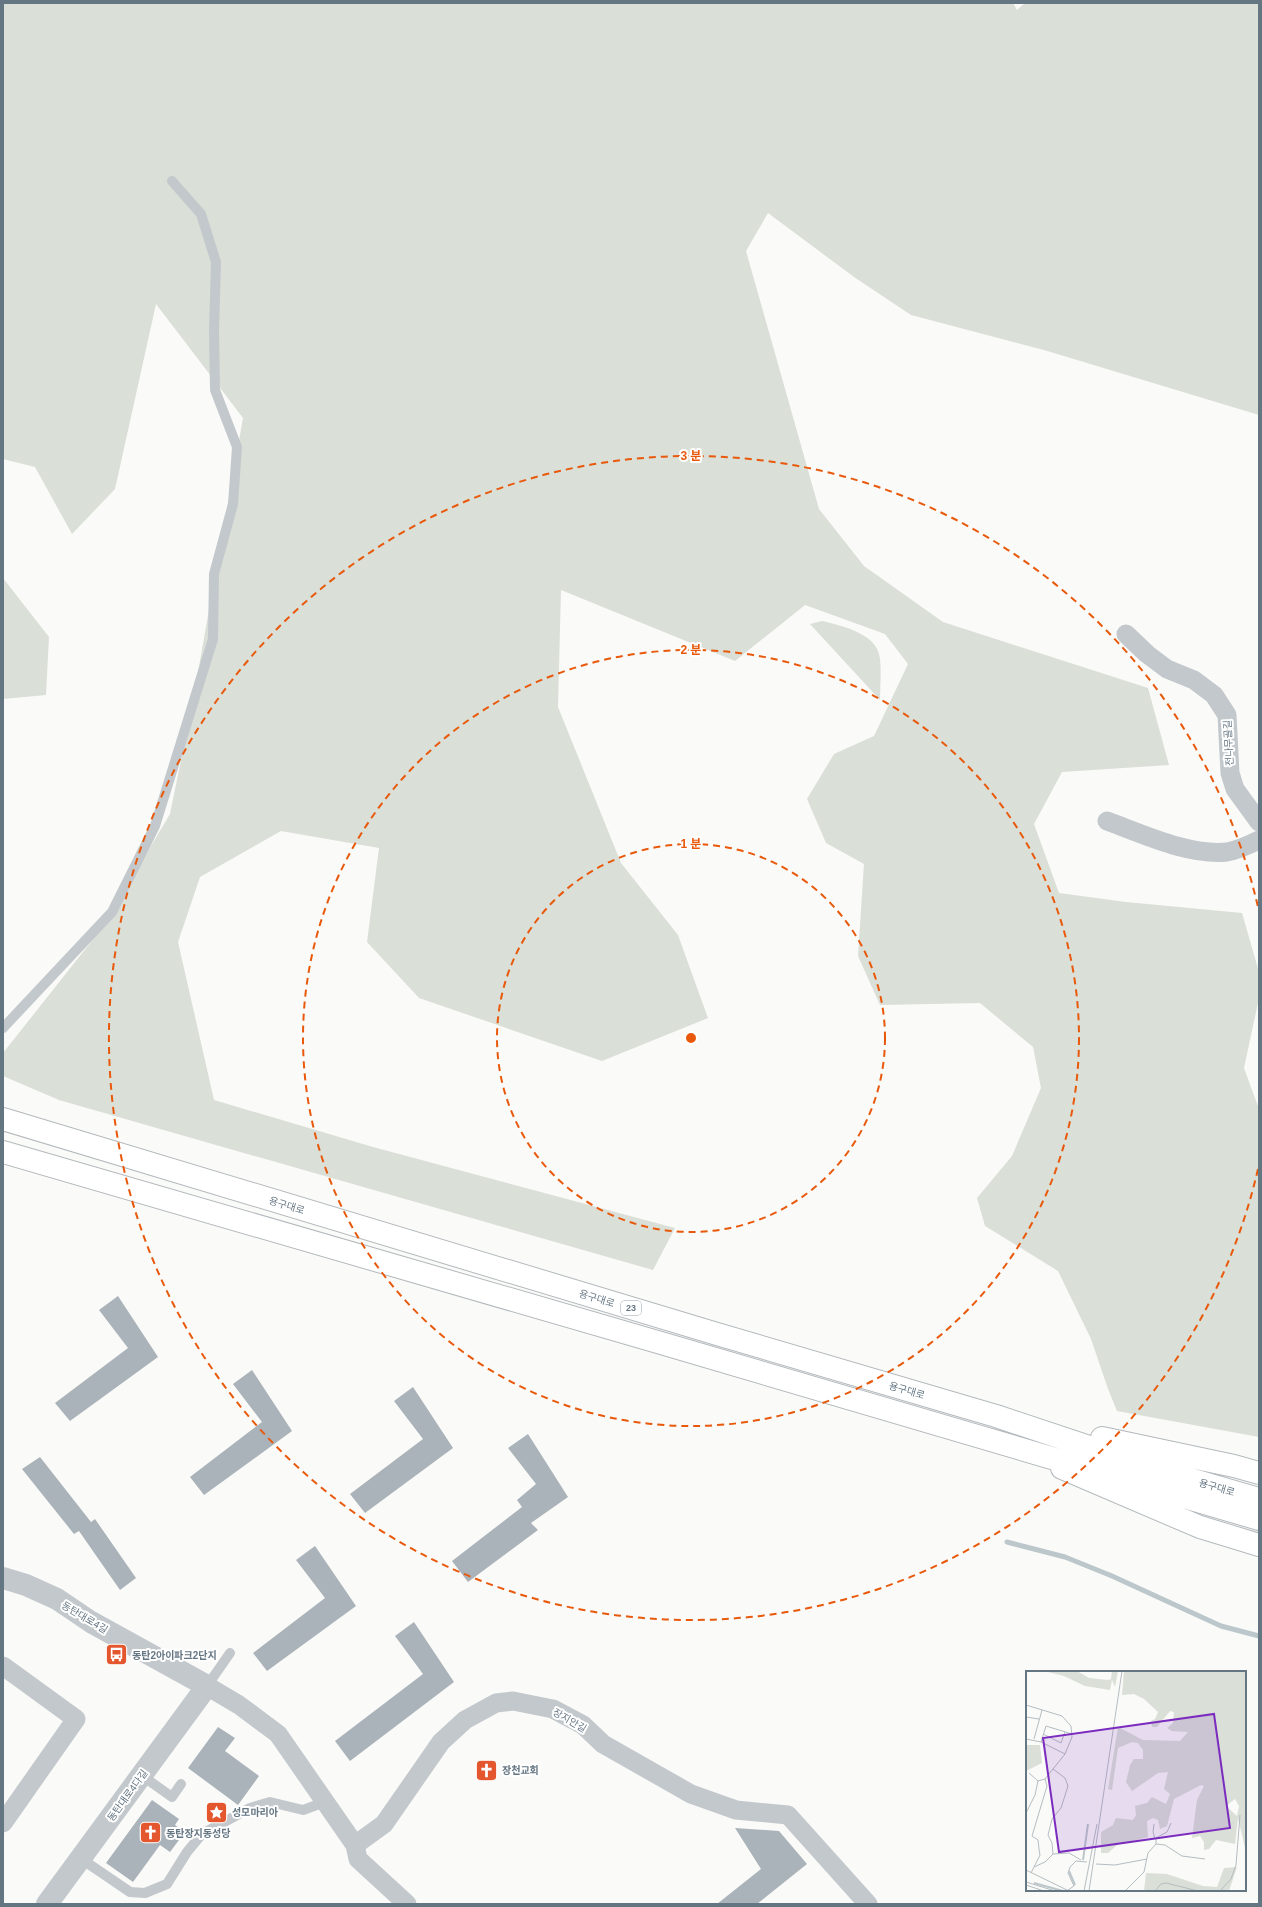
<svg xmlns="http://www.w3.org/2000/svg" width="1262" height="1907" viewBox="0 0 1262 1907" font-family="Helvetica,'Noto Sans KR',sans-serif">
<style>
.green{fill:#dadfd7}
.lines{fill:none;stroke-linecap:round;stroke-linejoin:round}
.stream{stroke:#bbc7cb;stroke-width:5}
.building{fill:#aab3b9}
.primary-casing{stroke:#b5babe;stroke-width:24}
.trunk-casing{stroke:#b4b9bd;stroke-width:24}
.service{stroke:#c3c8cc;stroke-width:10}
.minor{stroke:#c3c8cc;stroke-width:19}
.tertiary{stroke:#c3c8cc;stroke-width:22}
.primary{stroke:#fff;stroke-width:22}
.trunk{stroke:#fff;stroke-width:22}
.ring{fill:none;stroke:#e8590c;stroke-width:2;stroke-dasharray:7 5}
.labels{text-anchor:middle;stroke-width:4;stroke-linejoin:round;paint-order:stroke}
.shield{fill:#fff;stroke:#939fa8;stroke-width:1}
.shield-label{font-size:9px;font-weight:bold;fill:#657683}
.street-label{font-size:10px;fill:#657683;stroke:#fff}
.poi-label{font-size:10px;font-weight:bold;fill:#657683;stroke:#fff;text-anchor:start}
.inset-river{fill:none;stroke:#bbc7cb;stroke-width:2}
.inset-road{fill:none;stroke:#b5bdc2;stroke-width:1}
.view{fill:#7b2cbf;fill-opacity:0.15;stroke:#7b2cbf;stroke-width:2}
.inset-edge{fill:none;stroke:#657683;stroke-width:2}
.centre{fill:#e8590c;stroke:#fff;stroke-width:2}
.ring-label{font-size:12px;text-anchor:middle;font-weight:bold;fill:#e8590c;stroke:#fff;stroke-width:4;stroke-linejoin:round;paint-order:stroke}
</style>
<rect width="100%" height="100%" fill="#fafaf8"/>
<path class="green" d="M 3,3 L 1013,3 L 1017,10 L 1025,3 L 1259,3 L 1259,415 L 1044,350 L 911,315 L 854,277 L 768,213 L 746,251 L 819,509 L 864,566 L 943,622 L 1148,688 L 1169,765 L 1062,772 L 1034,824 L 1059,893 L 1126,902 L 1242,913 L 1259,972 L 1259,998 L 1244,1068 L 1259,1109 L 1259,1437 L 1117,1411 L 1108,1389 L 1091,1339 L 1058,1271 L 985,1226 L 977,1198 L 1012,1156 L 1041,1088 L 1033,1047 L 980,1003 L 880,1005 L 858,956 L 864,864 L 826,843 L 807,799 L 834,754 L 874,736 L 908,664 L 885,634 L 805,605 L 735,661 L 561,590 L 558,707 L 621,863 L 678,935 L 708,1018 L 602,1061 L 419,998 L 367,942 L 379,848 L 281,831 L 200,877 L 178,942 L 214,1100 L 373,1147 L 675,1228 L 653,1270 L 59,1100 L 3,1076 L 3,1053 L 102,928 L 170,814 L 192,706 L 243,418 L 156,304 L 115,489 L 72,534 L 35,467 L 3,459 Z
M 3,578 L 49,637 L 46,695 L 3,699 Z
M 822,621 C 840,625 874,633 879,654 C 882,664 880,688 880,700 L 810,624 Z"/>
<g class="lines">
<path class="stream" d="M 1007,1542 L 1065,1557 L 1112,1576 L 1221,1626 L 1259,1636"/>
</g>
<path class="building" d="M 118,1296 L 158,1357 L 70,1421 L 55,1403 L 128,1348 L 99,1310 Z
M 252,1370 L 292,1431 L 204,1495 L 190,1477 L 262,1422 L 233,1384 Z
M 413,1387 L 453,1448 L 365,1513 L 350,1494 L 423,1439 L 394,1401 Z
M 528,1434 L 568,1497 L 531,1523 L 538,1530 L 468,1582 L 452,1561 L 522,1507 L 517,1500 L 536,1484 L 508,1448 Z
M 40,1457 L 91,1522 L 95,1519 L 136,1578 L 120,1590 L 79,1531 L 74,1534 L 22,1469 Z
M 315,1546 L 356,1606 L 267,1671 L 253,1653 L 325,1598 L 296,1560 Z
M 414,1622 L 454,1682 L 350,1761 L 335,1741 L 423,1674 L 395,1636 Z
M 218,1727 L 235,1738 L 225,1751 L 259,1776 L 238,1805 L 188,1768 Z
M 152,1800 L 179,1819 L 175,1825 L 185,1832 L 170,1852 L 160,1845 L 133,1882 L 106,1863 Z
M 735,1828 L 779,1831 L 807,1864 L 757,1904 L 717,1904 L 761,1869 Z"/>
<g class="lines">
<defs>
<path id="primary" d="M 1062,1468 L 1200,1527 L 1259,1545"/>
<path id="trunk" d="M 3,1119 L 717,1334 L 996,1416 L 1152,1468 L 1259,1499
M 3,1152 C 422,1275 841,1393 1259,1519
M 1102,1438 L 1234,1466 L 1259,1473"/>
</defs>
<use href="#primary" class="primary-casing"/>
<use href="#trunk" class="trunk-casing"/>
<path class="service" d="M 3,1028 L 112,912 L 155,826 L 213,639 L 214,574 L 233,504 L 237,447 L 215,390 L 214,331 L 216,262 L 201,214 L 172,181
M 207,1686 L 230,1653
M 141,1775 L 172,1797 L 181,1784
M 80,1858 L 130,1892 L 145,1893 L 167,1884 L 187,1852 L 202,1834 L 250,1808 L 270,1802 L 303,1810 L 325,1802"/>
<path class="minor" d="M 1126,634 L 1147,654 L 1167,669 L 1194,680 L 1214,695 L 1227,715 L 1230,773 L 1235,789 L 1259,822
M 1107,821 C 1143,834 1189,856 1227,852 C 1238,850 1249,845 1259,840
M 3,1666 L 76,1719 L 3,1823
M 207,1686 L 239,1705 L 278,1734 L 355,1845
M 407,1904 L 358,1859 L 355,1845 L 384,1824 L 441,1742 L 465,1720 L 496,1703 L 513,1701 L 553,1709 L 583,1725 L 603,1744 L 691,1794 L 736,1810 L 788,1815 L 868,1904"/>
<path class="tertiary" d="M 3,1578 L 26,1585 L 57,1599 L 91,1622 L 207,1686 L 47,1904"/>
<use href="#primary" class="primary"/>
<use href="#trunk" class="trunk"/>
</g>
<g class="ring">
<circle cx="691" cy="1038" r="194"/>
<circle cx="691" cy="1038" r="388"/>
<path d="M1258 1169A582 582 0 1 1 1258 907"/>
</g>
<defs>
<symbol id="bus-square" viewBox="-11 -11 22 22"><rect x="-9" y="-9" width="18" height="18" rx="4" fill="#e4572e" stroke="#fff"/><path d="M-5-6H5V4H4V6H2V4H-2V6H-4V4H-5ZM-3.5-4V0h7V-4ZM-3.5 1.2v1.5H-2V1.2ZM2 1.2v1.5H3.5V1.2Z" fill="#fff"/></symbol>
<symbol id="church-square" viewBox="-11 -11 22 22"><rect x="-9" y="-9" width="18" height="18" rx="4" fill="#e4572e" stroke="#fff"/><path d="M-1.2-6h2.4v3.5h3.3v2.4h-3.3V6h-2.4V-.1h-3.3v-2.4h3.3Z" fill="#fff"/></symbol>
<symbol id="sight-square" viewBox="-11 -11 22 22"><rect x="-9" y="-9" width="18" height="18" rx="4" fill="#e4572e" stroke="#fff"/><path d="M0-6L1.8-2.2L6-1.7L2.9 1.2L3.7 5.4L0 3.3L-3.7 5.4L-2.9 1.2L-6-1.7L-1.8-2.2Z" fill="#fff"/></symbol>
</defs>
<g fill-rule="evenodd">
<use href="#bus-square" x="104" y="1642" width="25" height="25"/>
<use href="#church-square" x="474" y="1758" width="25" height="25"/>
<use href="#sight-square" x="204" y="1800" width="25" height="25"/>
<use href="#church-square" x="138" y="1820" width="25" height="25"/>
</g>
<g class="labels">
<rect class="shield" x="621" y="1301" width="20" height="14" rx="3"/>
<g class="shield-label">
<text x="631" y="1311">23</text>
</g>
<g class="street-label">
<text transform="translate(1228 743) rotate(-93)" y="4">전나무골길</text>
<text transform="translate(287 1205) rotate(17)" y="4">용구대로</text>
<text transform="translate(597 1298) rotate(17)" y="4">용구대로</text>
<text transform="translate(907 1390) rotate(16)" y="4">용구대로</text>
<text transform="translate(1217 1487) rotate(16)" y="4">용구대로</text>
<text transform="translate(85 1617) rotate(31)" y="4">동탄대로4길</text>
<text transform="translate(570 1720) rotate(30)" y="4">장지안길</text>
<text transform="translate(127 1795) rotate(-54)" y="4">동탄대로4다길</text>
</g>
<g class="poi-label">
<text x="132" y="1659">동탄2아이파크2단지</text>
<text x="502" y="1774">장천교회</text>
<text x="232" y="1816">성모마리아</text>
<text x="166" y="1837">동탄장지동성당</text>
</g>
</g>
<g transform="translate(1026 1671)">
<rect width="220" height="220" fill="#fafaf8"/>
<path d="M 18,0 L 51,0 L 63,7 L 82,9 L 85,8 L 86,0 L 92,0 L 89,16 L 86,9 L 84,19 L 59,15 L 38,5 ZM 98,0 L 220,0 L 220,181 L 212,147 L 209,173 L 190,169 L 183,178 L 178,179 L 178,171 L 174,165 L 166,167 L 171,129 L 178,115 L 175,114 L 148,128 L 141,155 L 134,158 L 132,149 L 127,147 L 121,150 L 122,166 L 91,174 L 82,182 L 75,182 L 75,161 L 87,154 L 90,147 L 107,149 L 110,144 L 109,135 L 121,132 L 126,126 L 140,133 L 144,123 L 138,118 L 142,101 L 132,102 L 106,120 L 100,111 L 104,94 L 108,88 L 117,88 L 117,79 L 112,72 L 106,71 L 92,77 L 86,119 L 82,118 L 92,56 L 117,69 L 154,70 L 162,61 L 146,60 L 141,57 L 147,52 L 148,41 L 144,40 L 131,56 L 126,56 L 125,50 L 129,48 L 132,41 L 118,28 L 108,23 L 96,24 ZM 209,128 L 213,135 L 211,145 L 200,135 ZM 0,74 L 14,74 L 16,92 L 0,100 ZM 211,196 L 203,220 L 118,220 L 120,202 L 141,203 L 177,215 L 191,216 L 198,197 Z" fill="#dadfd7" fill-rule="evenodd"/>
<path class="inset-river" d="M 57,189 L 62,153M 43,200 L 49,214M 8,212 L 37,220"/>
<path class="inset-road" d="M 0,34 L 36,45 L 45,55 L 46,66 L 39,83 L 27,98M 0,46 L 13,48M 17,63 L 35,72 L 39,61M 0,68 L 15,71 L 39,83M 8,68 L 16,39M 15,71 L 20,55 L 46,63M 3,102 L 12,110M 0,142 L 9,124 L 12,110 L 19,108 L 27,98 L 39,107 L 42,115 L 35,137 L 26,148 L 22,164 L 26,172 L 27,183 L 19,191 L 8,196 L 5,202M 128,153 L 127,161 L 129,168M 130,173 L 130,167 L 141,161 L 145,152M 27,183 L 43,182 L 55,189M 70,193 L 89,194 L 121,188M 8,196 L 14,184 L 13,178 L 12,169 L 6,165 L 21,115 L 19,108M 0,199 L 43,220M 0,211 L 29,220M 0,214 L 18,220M 42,219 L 48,215 L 42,202 L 44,196 L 50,190 L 61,191M 58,220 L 71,153M 63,220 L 96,0M 99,220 L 118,201 L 122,182 L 130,173 L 139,174 L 156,185 L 179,188M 129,220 L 135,213 L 140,212 L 172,220M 194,220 L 205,208 L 210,194 L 214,144"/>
<path class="view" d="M 188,43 L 204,157 L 33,181 L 17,67 Z"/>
<rect width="220" height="220" class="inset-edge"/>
</g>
<circle cx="691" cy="1038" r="6" class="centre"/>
<g class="ring-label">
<text x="691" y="460">3 분</text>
<text x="691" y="654">2 분</text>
<text x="691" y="848">1 분</text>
</g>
<rect width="1262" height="1907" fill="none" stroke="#657683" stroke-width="8"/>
</svg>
